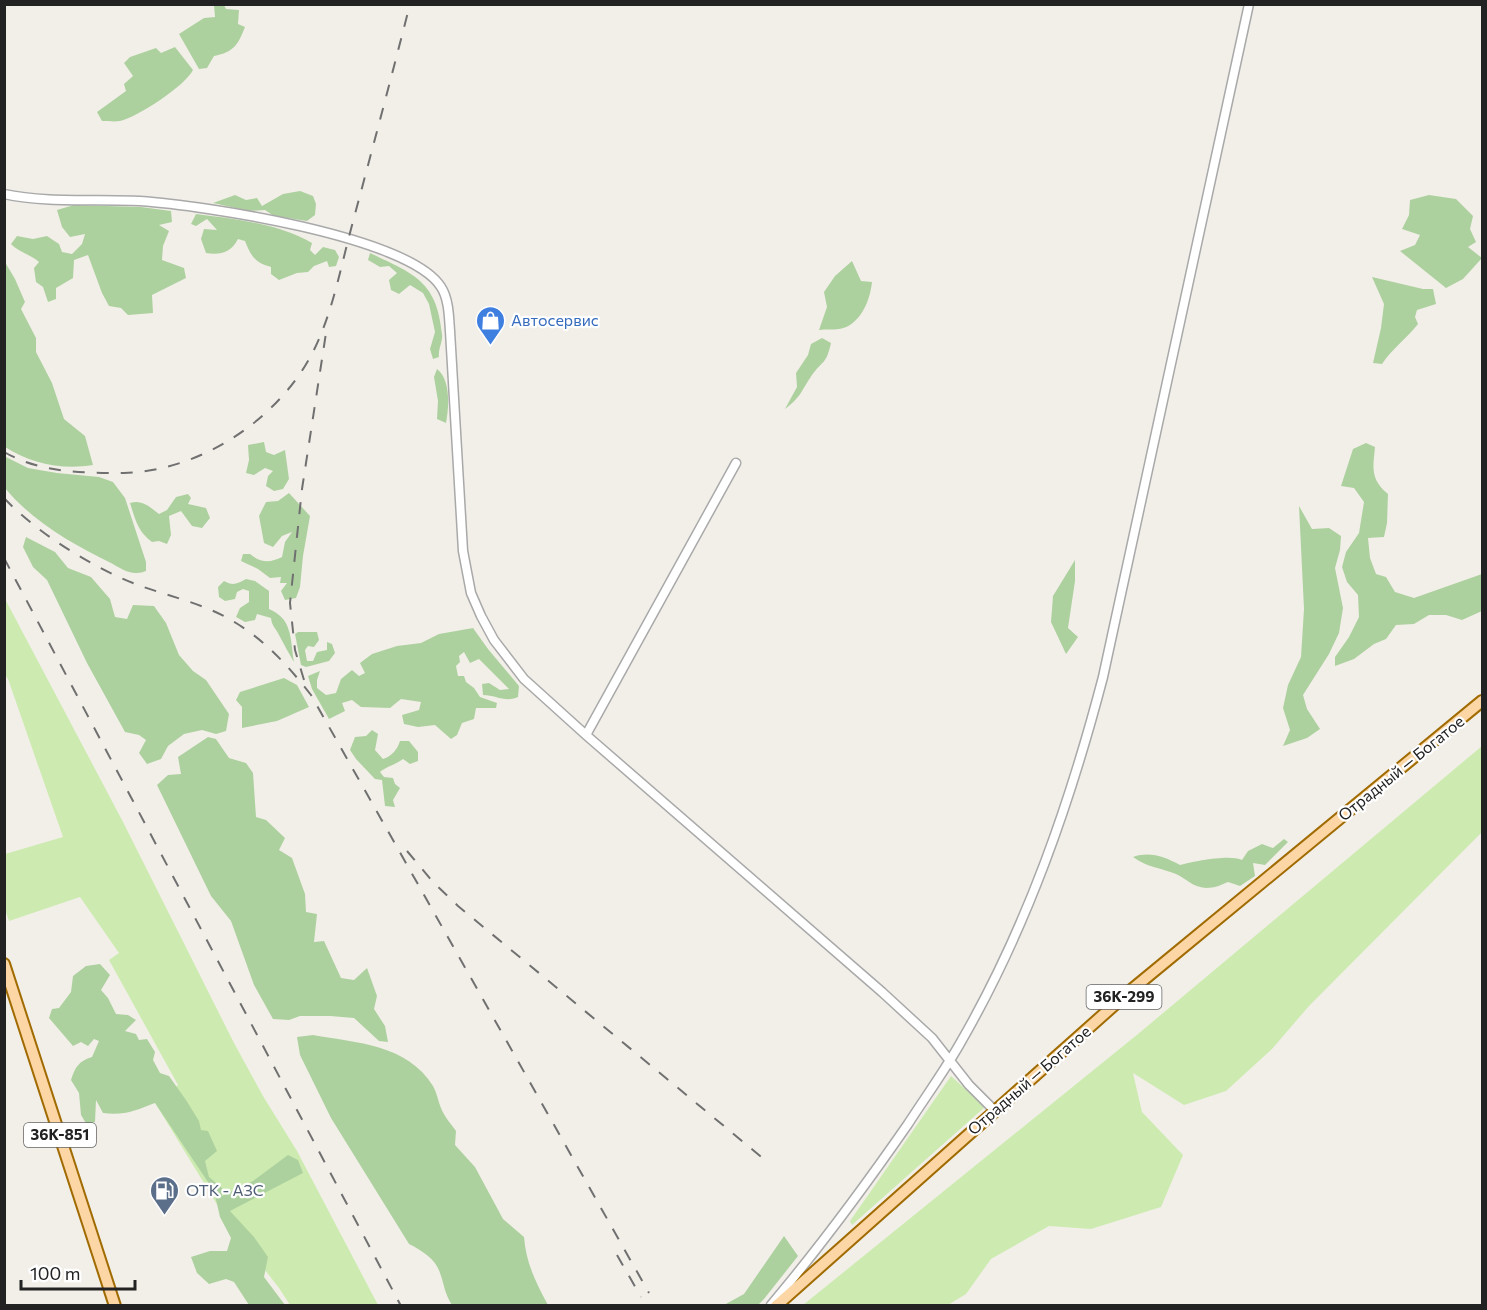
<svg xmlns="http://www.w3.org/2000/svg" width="1487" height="1310" viewBox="0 0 1487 1310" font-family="Commissioner,sans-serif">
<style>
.grass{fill:#cdebb0}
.forest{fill:#add19e}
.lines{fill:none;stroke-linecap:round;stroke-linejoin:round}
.minor-casing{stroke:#a9a9a9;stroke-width:11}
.major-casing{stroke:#a06b00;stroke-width:14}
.minor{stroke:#fff;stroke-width:8}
.major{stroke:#fcd6a4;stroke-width:10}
.rail{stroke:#707070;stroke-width:2;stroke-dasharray:12 12;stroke-linecap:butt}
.labels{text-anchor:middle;stroke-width:4.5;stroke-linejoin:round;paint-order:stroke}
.shield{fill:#fff;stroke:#646464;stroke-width:1.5}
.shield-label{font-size:15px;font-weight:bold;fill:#222}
.shop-label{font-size:16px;fill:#366cbe;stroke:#fff;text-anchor:start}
.street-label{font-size:16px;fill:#222;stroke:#fff}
.service-label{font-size:16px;fill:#4e5e75;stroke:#fff;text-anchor:start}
</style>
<rect width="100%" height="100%" fill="#f2efe9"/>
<path class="grass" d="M 4,597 L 122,820 L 234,1043 L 263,1096 L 297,1151 L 378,1305 L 290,1305 L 279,1288 L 229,1224 L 157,1106 L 178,1085 L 109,960 L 119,953 L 80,897 L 9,921 L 5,909 L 5,854 L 63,837 L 8,679 L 5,675 Z
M 1482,746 L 1482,832 L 1309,1006 L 1272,1049 L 1226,1091 L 1184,1105 L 1133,1073 L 1142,1112 L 1183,1155 L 1161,1207 L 1091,1229 L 1049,1226 L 991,1259 L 966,1294 L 948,1305 L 803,1305 L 1138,1034 Z
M 951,1076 L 985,1107 L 852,1225 L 850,1221 Z"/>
<path class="forest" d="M 214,5 L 224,5 L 226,9 L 239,10 L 238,24 L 245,27 C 238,45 234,52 214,56 L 207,68 L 199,69 L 179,34 L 204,18 L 215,17 Z
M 175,47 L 193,70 C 185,86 138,117 120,121 C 115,122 107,121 102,121 L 97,112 L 126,91 L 124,84 L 133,76 L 124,63 L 130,57 L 156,48 L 161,53 Z
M 300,191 L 313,196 L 316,204 L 315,215 L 307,221 L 274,216 L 265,210 L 249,211 L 213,203 L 235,195 L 246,200 L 257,198 L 262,206 L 283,194 Z
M 1429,195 L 1456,199 L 1473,216 L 1470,229 L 1476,242 L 1468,247 L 1482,258 L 1463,279 L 1446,288 L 1400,251 L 1415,245 L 1420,235 L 1402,229 L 1409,215 L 1410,200 Z
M 74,205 L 141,207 L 171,211 L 172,222 L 159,225 L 169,231 L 163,246 L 162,260 L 184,268 L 186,278 L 152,295 L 153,313 L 128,315 L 121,308 L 109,306 L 102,293 L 88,255 L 74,260 L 73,278 L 56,288 L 56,299 L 48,302 L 43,287 L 36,282 L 34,268 L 39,262 C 30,254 20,253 11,244 L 17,236 L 33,239 L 47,236 L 59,244 L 62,252 L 72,254 L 82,244 L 85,234 L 70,237 L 62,227 L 57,210 Z
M 196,214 C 235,219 277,223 312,243 L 310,250 L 315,255 L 323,247 L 335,250 L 339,257 L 336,266 L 329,267 L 327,261 L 314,266 L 308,272 L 297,273 L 279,280 L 271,274 L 271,267 C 255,263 251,256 245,241 L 238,239 C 231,253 220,255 206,253 L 201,239 L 204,229 L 217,230 L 207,219 L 196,226 L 191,224 Z
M 370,253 C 414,274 437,281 442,334 C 443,342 438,348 439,357 L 433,359 L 430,349 L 435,332 L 429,304 L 423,293 L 410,285 L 399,294 L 391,290 L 389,280 L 397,273 L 389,266 L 380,267 L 368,260 Z
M 852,261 L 861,281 L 872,282 C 870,301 860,326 839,329 C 832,330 826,329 819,330 L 827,307 L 824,292 L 835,276 Z
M 5,262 L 15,279 L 25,302 L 21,309 L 36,338 L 36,352 L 52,383 L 64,419 L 85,436 L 93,465 C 63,470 31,464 5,447 Z
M 1372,277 L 1423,289 L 1433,289 L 1436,304 L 1417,310 L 1415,317 L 1418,324 C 1406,339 1392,349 1382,364 L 1373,363 L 1381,328 L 1384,304 Z
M 822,338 L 831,343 C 826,365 823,360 812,375 C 801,391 802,396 785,409 L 797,387 L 796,373 L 808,355 L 811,344 Z
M 437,369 C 451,380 449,407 446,423 L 437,419 L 438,401 L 434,377 Z
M 264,442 L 266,452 L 274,455 L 285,450 L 289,479 L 283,489 L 274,491 L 266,486 L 268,476 L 273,471 L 265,468 L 254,475 L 246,473 L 249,460 L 248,445 Z
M 1366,443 L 1375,447 C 1373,468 1370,479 1388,494 L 1387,523 L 1384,537 L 1368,538 L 1370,558 L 1376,574 L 1386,577 L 1395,592 L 1414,598 L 1482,574 L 1482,611 L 1462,620 L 1446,615 L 1429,615 L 1414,624 L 1396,625 L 1386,639 L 1374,644 L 1354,659 L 1335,666 L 1335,657 L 1349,637 L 1359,617 L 1358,595 L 1347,582 L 1342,567 L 1346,552 L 1359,533 L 1364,502 L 1354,488 L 1341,486 L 1353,449 Z
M 4,456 L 28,468 L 57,473 L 99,477 L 113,482 L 125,498 L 146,562 L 146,571 C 143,572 140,573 137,573 C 129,574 118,567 111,563 C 72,544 32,521 5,488 Z
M 289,493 L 310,516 L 303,556 L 300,587 L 296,598 L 285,600 L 281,591 L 287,583 L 280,583 L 281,577 L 270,578 L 258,569 L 241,561 L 243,554 L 250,554 C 261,563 270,563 282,557 L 285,542 L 292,532 L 282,536 L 273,547 L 264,543 L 259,516 L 266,502 L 278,501 Z
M 188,494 L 191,498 L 188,504 L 206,508 L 210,518 L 202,528 L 192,526 L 181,511 L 169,516 L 171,535 L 167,544 L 159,541 L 152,542 C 138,532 135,519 130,503 C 142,499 150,507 159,514 L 167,510 L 176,497 Z
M 1299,506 L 1312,529 L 1329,528 L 1341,536 L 1340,550 L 1335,568 L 1343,608 L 1339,633 L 1329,654 L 1303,695 L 1307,709 L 1320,729 L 1307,738 L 1283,746 L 1290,730 L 1283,708 L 1288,685 L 1301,657 L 1304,609 Z
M 26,537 L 55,552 L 68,568 L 91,577 L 110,599 L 115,617 L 127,619 L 133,605 L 154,606 L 166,623 L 179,655 L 193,671 L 206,680 L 229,714 L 226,731 L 216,734 L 202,730 L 184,734 L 168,746 L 161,759 L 147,764 L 139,753 L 146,740 L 139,735 L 125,732 L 87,663 L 47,580 L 33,567 L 23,547 Z
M 1075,560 L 1075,581 L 1068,628 L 1078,637 L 1066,654 L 1051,622 L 1053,596 Z
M 246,579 L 255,581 L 269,591 L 269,609 C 293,619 290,639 294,662 C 288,652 285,646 279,635 C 276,628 272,627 271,618 L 257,614 L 255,620 L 245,622 L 236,617 L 240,608 L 249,602 L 249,591 L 243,589 L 237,592 L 235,599 L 225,601 L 219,597 L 218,587 L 224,581 C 233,586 237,584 246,579 Z
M 473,628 L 488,649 L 519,686 L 518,697 C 505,703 496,695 483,695 L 482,684 L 489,683 L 500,690 L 509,689 L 479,659 L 470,663 L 464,652 L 459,656 L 460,662 L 456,666 L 458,676 L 464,676 L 466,682 L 474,688 L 480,697 L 497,703 L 496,708 L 476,708 L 474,719 L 462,723 L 457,735 L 451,739 L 435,725 L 418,727 L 404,724 L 402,715 L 419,710 L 421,702 L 401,699 L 390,708 L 361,707 L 352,700 L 342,703 L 345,711 L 329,719 L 312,689 L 308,676 L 320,671 L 317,680 L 317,688 L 326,695 L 336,693 L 341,679 L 352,670 L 359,676 L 365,673 L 360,663 L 372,654 L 397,646 L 421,643 L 439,634 Z
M 298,632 L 317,632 L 319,640 L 314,647 L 308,646 L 305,650 L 307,661 L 313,661 L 317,652 L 327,650 L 327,642 L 332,644 L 335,653 L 329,661 L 306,667 L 301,665 L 295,634 Z
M 284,678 L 297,685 L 309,707 L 277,721 L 242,728 L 242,707 L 236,700 L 240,692 Z
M 372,730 L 378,734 L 375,750 L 383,759 C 392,756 397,750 400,741 L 409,741 L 418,752 L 418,761 L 410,764 L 403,759 C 395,765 387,766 380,772 L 384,777 L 393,778 L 395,784 L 400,788 L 393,800 L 395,807 L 385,806 L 382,780 L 375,779 L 356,759 L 350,750 L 355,737 L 366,736 Z
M 208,737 L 216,739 L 229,758 L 246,763 L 253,773 L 256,817 L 266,820 L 285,838 L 279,850 L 292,858 L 305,894 L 306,912 L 317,914 L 314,942 L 324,941 L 341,978 L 354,980 L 367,968 L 377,996 L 374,1009 L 385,1026 L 388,1042 L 379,1041 L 354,1018 L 330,1016 L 300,1016 L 289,1020 L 273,1019 L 254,985 L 231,921 L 211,896 L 157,785 L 168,775 L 181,774 L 178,757 Z
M 1284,839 L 1288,842 L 1265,865 L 1253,863 L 1255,876 L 1240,886 L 1228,882 C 1221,885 1215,888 1206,888 C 1192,887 1187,879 1176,874 C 1161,868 1146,867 1133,857 C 1150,851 1165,857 1180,865 C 1194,861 1231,854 1242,860 L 1248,851 L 1262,844 L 1273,848 Z
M 100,964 L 110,975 L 101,990 L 108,998 L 116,1014 L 128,1015 L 136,1020 L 125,1031 L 136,1034 L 139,1040 L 147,1039 L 155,1052 L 153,1060 L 160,1073 L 169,1076 L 186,1100 L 199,1121 L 201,1130 L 208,1131 L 217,1151 L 205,1161 L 209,1177 L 222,1188 L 222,1196 L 253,1181 L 288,1155 L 298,1160 L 303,1173 L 230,1211 L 254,1237 L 268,1257 L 264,1277 L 285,1305 L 249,1305 L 234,1282 L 226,1279 L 209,1284 L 197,1273 L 191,1257 L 210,1251 L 227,1251 L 231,1238 L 220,1217 L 214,1191 L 155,1103 C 137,1110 124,1116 103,1113 L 96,1100 L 95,1122 L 87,1125 L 81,1115 L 79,1093 L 71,1080 C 75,1067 79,1061 92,1057 L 99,1041 L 94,1039 L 88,1046 L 81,1042 L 73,1046 L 49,1018 L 52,1009 L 59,1008 L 71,992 L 73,976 L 86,966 Z
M 313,1035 C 357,1043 407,1044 433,1086 C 437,1093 438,1101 441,1108 C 444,1116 451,1124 456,1131 L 455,1145 L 475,1167 L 503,1219 L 524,1237 C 526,1263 536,1283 548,1305 L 452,1305 C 444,1292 445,1287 440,1273 C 436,1259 421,1250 409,1244 L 331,1118 L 300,1055 L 297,1037 Z
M 784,1236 L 798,1256 L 764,1299 L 758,1305 L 724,1305 L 744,1294 Z"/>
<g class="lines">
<defs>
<path id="minor" d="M 4,194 C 45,203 98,199 140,201 C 201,205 409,236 441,287 C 449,299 449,318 450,331 L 463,551 L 471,593 L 481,616 L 494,640 L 524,679 L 586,735 L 882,992 L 932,1038 L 969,1085 L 994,1110
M 586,735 L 736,463
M 771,1305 C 820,1247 865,1186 908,1124 C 926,1096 946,1069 962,1040 C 1027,927 1070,803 1103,677 L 1249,4"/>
<path id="major" d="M 4,964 L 115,1306
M 776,1306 L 1130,991 L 1482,701"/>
</defs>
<use href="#minor" class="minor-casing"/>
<use href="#major" class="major-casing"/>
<use href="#minor" class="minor"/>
<use href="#major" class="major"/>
<path class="rail" d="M 4,452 C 41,473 83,473 124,473 C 195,471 267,427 305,366 C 330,326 339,274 351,229 C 371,154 391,79 410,4
M 4,498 C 37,533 93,568 138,585 C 171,597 206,604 236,623 C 267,642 289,667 311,695 L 649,1293
M 4,558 L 401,1306
M 304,680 L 295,650 L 290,603 L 302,489 L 326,333
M 407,851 L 433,882 L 458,906 L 765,1160
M 617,1255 L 641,1297"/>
</g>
<defs>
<symbol id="shop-pin" viewBox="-11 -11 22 30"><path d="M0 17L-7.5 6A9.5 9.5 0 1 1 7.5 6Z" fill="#3f7fe0" stroke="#fff"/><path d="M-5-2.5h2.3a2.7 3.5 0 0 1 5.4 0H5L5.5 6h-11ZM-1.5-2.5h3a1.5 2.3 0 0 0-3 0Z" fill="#fff"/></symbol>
<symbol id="fuel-pin" viewBox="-11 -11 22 30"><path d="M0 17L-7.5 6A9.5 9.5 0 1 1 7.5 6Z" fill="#5c6f8a" stroke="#fff"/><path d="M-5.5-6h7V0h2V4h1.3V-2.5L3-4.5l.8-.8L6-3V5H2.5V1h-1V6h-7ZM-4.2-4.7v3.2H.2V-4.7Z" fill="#fff"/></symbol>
</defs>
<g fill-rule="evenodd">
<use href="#shop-pin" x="474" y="304" width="33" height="45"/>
<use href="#fuel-pin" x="148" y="1174" width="33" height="45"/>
</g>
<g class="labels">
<g class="shield">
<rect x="1086.5" y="985" width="75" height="24" rx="4.5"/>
<rect x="24" y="1123" width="72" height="24" rx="4.5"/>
</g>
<g class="shield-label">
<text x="1124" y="1002">36К-299</text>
<text x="60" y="1140">36К-851</text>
</g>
<g class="shop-label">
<text x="511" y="326">Автосервис</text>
</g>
<g class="street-label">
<text transform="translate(1401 768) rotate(-39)" y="6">Отрадный — Богатое</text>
<text transform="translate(1029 1080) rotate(-41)" y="6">Отрадный — Богатое</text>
</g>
<g class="service-label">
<text x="186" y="1196">ОТК - АЗС</text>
</g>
</g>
<rect width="1487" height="1310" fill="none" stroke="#222222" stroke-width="12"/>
<path d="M21 1280v9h114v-9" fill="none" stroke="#222222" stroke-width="3"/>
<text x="30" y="1280" font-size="18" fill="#222222" stroke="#ffffff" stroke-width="4.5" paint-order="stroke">100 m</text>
</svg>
